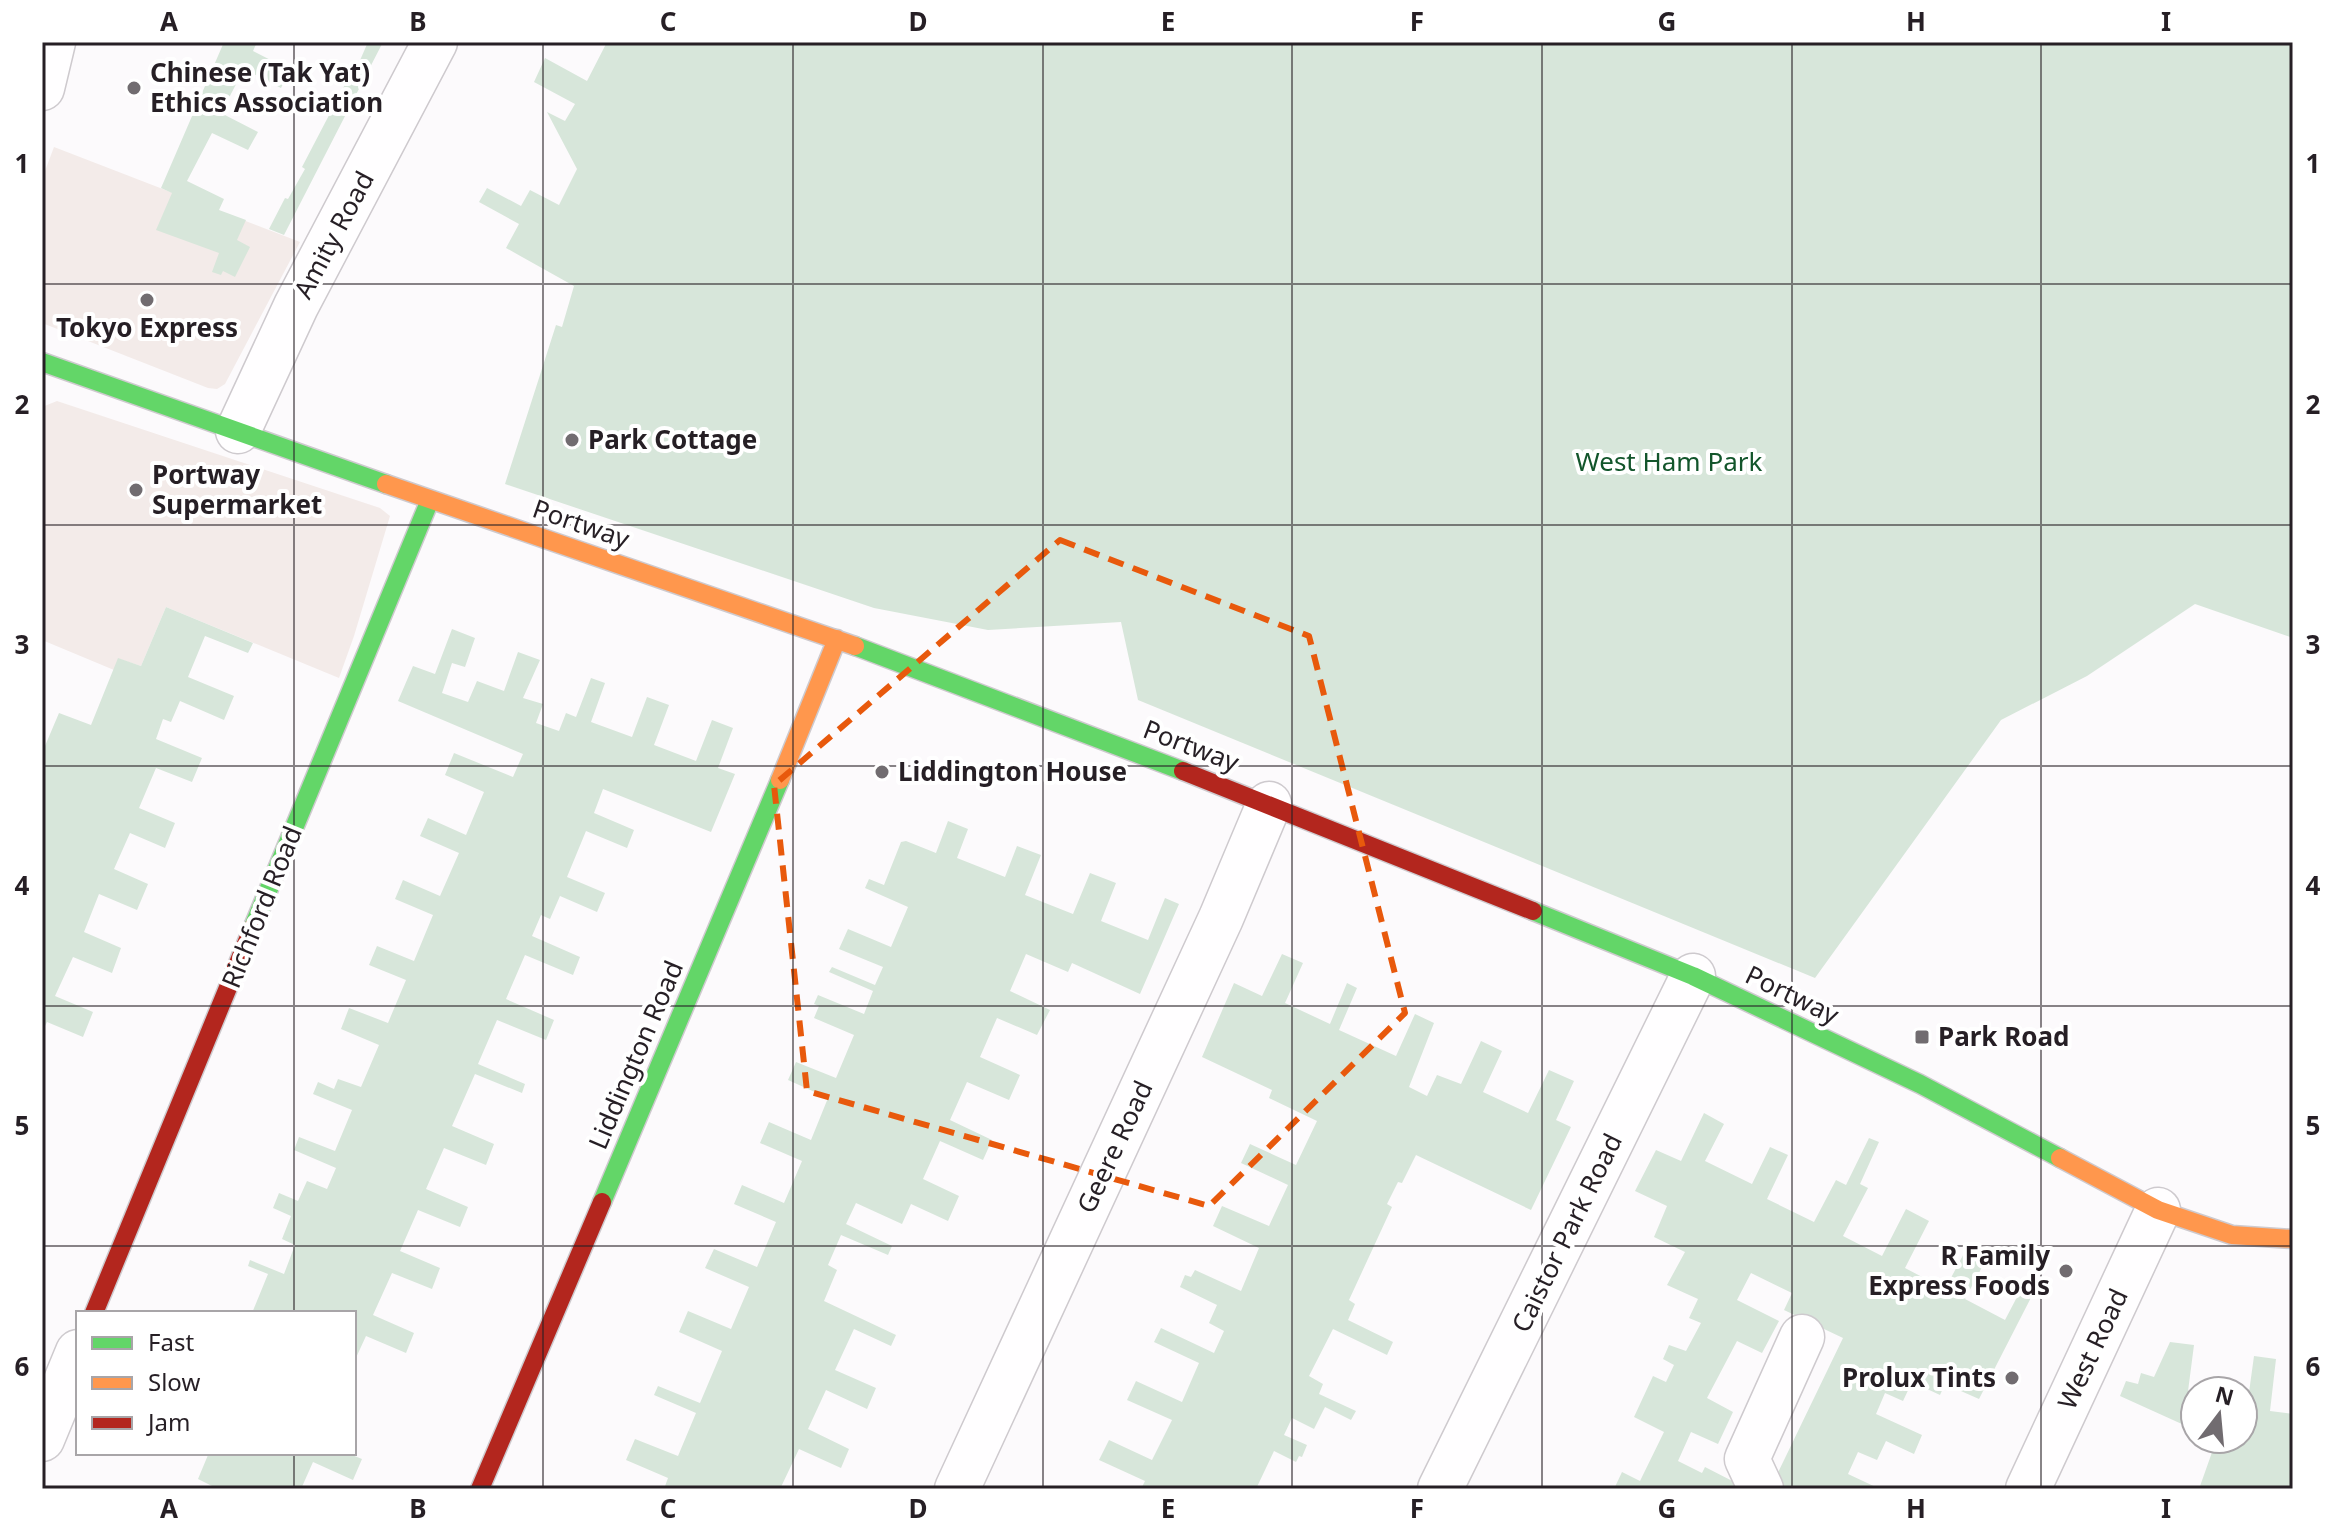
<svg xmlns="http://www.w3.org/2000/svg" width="2335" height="1531" viewBox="0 0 2335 1531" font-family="'Noto Sans',sans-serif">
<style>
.commercial{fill:#f3ebe9}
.green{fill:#d7e6da}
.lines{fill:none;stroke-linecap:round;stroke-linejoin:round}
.street-casing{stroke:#cecace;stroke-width:47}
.fast-casing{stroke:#cecace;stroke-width:21}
.slow-casing{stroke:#cecace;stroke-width:21}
.jam-casing{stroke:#cecace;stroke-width:21}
.street{stroke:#fffeff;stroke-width:44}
.fast{stroke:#63d668;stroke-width:18}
.slow{stroke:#ff974d;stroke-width:18}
.jam{stroke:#b3261e;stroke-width:18}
.marked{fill:none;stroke:#e8590c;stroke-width:6;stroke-dasharray:16 10;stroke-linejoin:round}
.grid{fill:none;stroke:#261f25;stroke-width:2;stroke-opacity:0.55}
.poi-dot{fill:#716c70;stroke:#fff;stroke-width:3}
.labels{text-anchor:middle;stroke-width:8;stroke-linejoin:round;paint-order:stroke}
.poi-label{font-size:26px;font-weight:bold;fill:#261f25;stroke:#fff;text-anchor:start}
.street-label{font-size:26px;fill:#261f25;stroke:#fff}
.park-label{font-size:26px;fill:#12552b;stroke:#fff}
.neatline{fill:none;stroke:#261f25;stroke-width:3}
.grid-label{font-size:26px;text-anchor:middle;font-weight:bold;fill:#261f25}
</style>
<rect width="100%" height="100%" fill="#fcfafc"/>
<path class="commercial" d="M 54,147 L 300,242 L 225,384 L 217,389 L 208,388 L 42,323 L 42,179 Z
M 57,401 L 380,508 L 390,516 L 354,636 L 339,678 L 166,607 L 141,666 L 119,659 L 114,670 L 42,640 L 42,407 Z"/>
<path class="green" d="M 224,42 L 257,42 L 253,51 L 290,70 L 281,88 L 244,69 L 221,113 L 258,132 L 248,150 L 212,133 L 187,181 L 224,199 L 219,210 L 246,220 L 237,240 L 250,247 L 235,277 L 223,271 L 221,275 L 212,272 L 219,253 L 156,230 L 172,193 L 161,188 Z
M 368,42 L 383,42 L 284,235 L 269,229 L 285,198 L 288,199 L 305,169 L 302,167 L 351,73 L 354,74 Z
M 607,42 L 2293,42 L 2293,638 L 2195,604 L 2087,676 L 2001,720 L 1815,978 L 1138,700 L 1121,622 L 988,630 L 874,608 L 505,484 L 556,325 L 562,327 L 574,286 L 506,248 L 519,224 L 479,202 L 487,188 L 521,206 L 530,190 L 559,205 L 577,169 L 547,112 L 565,121 L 575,104 L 534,82 L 545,58 L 587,81 Z
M 166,607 L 253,643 L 248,653 L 205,636 L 188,677 L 234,696 L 224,720 L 180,701 L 171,722 L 163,719 L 156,739 L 202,758 L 192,782 L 156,768 L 139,808 L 175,823 L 165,848 L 130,833 L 114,869 L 148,884 L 137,910 L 99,894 L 84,932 L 121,948 L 112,973 L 73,957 L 55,996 L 93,1012 L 83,1037 L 47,1022 L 42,1032 L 42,753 L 59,713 L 91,725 L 118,658 L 141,666 Z
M 452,629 L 475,638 L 465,667 L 452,663 L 442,693 L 468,702 L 477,681 L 504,691 L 518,652 L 540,660 L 523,698 L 543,704 L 536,723 L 559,731 L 566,713 L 576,717 L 591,678 L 605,683 L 591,722 L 632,737 L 647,697 L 669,705 L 654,745 L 696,761 L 712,720 L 733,728 L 718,768 L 735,774 L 711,832 L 603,789 L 594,813 L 634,830 L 627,848 L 586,831 L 567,877 L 605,893 L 597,912 L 560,896 L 550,919 L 541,915 L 532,936 L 580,957 L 573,975 L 525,955 L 506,999 L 554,1020 L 546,1040 L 497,1020 L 478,1064 L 525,1084 L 522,1093 L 475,1074 L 452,1126 L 494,1144 L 486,1165 L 444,1148 L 426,1189 L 468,1207 L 460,1227 L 418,1210 L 400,1251 L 440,1268 L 432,1289 L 392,1273 L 373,1315 L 414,1333 L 406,1353 L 366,1336 L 354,1362 L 354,1313 L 252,1313 L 268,1274 L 248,1266 L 250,1260 L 284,1274 L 295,1245 L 282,1239 L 291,1216 L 273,1208 L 279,1193 L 298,1201 L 307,1181 L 327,1189 L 336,1168 L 294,1150 L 299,1137 L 335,1151 L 352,1110 L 313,1094 L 318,1082 L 334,1089 L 338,1079 L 361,1087 L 379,1045 L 341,1029 L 349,1008 L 388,1023 L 406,980 L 369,965 L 377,946 L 414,961 L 433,915 L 395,899 L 403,880 L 440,896 L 459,853 L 420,836 L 428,818 L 466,835 L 484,792 L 445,775 L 454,753 L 513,777 L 523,754 L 398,701 L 413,666 L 435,674 Z
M 948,821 L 968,829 L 957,858 L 1005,877 L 1017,846 L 1041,855 L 1025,895 L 1073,914 L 1090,873 L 1116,883 L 1101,921 L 1148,940 L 1165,898 L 1179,904 L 1140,994 L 1072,963 L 1068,972 L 1026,954 L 1010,991 L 1050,1010 L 1037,1035 L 997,1018 L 980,1057 L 1020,1075 L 1009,1100 L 967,1082 L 950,1120 L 992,1140 L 983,1160 L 940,1141 L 923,1179 L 959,1196 L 948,1221 L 911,1204 L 902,1224 L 856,1203 L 846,1224 L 892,1246 L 888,1255 L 841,1235 L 828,1265 L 837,1270 L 824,1301 L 896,1335 L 891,1346 L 854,1329 L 835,1370 L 876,1388 L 867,1409 L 826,1390 L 808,1429 L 849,1449 L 841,1468 L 799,1449 L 781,1487 L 783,1489 L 664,1489 L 668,1478 L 626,1460 L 635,1439 L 678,1456 L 696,1413 L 654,1395 L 658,1386 L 700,1403 L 722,1351 L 679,1332 L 688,1311 L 731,1329 L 749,1287 L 705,1268 L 714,1249 L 757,1267 L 776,1222 L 734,1204 L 742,1185 L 784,1203 L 802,1161 L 760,1143 L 769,1122 L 811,1140 L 828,1098 L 788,1080 L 796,1062 L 836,1078 L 854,1035 L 814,1018 L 819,1006 L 814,1004 L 818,995 L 864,1014 L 873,991 L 829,972 L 832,967 L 875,985 L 883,967 L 839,949 L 848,929 L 891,947 L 908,907 L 865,888 L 869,879 L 884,885 L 901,842 L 906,841 L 936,853 Z
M 1282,954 L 1303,963 L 1285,1003 L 1330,1024 L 1347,983 L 1357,988 L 1339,1030 L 1396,1056 L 1415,1014 L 1434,1023 L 1409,1087 L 1427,1096 L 1437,1075 L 1461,1084 L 1481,1041 L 1502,1051 L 1483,1092 L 1528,1113 L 1549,1070 L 1574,1081 L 1556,1120 L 1571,1127 L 1531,1210 L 1416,1155 L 1402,1183 L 1398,1182 L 1387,1204 L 1392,1207 L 1349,1300 L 1355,1304 L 1348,1320 L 1393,1342 L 1387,1355 L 1333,1329 L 1309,1376 L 1323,1384 L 1319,1394 L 1356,1411 L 1351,1420 L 1325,1407 L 1314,1429 L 1292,1418 L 1284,1435 L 1307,1445 L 1302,1457 L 1299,1456 L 1296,1462 L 1274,1451 L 1256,1489 L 1141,1489 L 1145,1481 L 1099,1460 L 1109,1440 L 1152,1460 L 1172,1420 L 1127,1400 L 1136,1381 L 1182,1402 L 1199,1363 L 1154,1342 L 1161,1328 L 1214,1353 L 1224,1331 L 1209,1323 L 1217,1305 L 1180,1287 L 1185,1275 L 1191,1277 L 1195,1270 L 1241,1291 L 1259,1248 L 1213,1226 L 1222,1206 L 1269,1226 L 1288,1185 L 1241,1163 L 1250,1144 L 1296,1165 L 1317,1121 L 1269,1098 L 1272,1090 L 1202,1057 L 1234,983 L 1262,996 Z
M 1704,1113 L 1724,1124 L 1705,1161 L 1752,1184 L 1770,1147 L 1788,1155 L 1767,1199 L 1814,1222 L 1836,1180 L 1846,1185 L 1869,1138 L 1879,1142 L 1860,1184 L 1868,1188 L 1843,1236 L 1882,1256 L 1906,1209 L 1929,1221 L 1905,1268 L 1945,1289 L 1969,1244 L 1989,1254 L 1965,1299 L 2005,1320 L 2028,1276 L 2039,1282 L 1979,1399 L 1945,1384 L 1940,1395 L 1912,1382 L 1903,1401 L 1885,1393 L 1876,1414 L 1922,1435 L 1914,1454 L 1886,1441 L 1877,1460 L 1858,1452 L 1848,1474 L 1880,1489 L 1770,1489 L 1843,1338 L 1784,1310 L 1792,1293 L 1751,1273 L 1737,1300 L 1779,1321 L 1762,1353 L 1737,1341 L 1707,1398 L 1733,1412 L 1718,1444 L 1691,1432 L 1678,1461 L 1702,1473 L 1705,1467 L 1744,1487 L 1743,1489 L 1614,1489 L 1622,1472 L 1640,1481 L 1664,1432 L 1634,1417 L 1653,1376 L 1666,1382 L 1674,1365 L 1663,1359 L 1669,1345 L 1686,1351 L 1701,1323 L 1689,1318 L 1698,1299 L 1667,1285 L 1685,1252 L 1654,1237 L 1667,1206 L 1635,1191 L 1656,1150 L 1681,1161 Z
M 2170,1342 L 2194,1345 L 2187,1399 L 2195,1401 L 2195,1430 L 2120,1396 L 2126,1381 L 2138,1384 L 2141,1373 L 2154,1377 Z
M 2254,1356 L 2276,1359 L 2270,1411 L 2293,1414 L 2293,1489 L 2199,1489 L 2216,1441 L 2213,1439 L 2243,1439 L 2243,1407 L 2247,1407 Z
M 205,1453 L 347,1453 L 362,1459 L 353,1480 L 313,1462 L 301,1489 L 218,1489 L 198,1479 L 208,1455 Z"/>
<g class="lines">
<defs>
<path id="street" d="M 42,88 L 53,42
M 238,431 L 296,306 L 435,42
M 42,1439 L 78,1352
M 957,1489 L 1221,918 L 1269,804
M 1440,1489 L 1693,976
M 1761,1489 L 1747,1459 L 1802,1337
M 2028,1489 L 2158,1210"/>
<path id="fast" d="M 42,362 L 386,484
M 855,646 L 1183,771
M 1533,911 L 1693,976 L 1920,1084 L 2060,1158
M 253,927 L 430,500
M 602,1202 L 780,780"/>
<path id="slow" d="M 386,484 L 855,646
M 780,780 L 837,639
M 2060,1158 L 2158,1210 L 2232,1235 L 2293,1239"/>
<path id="jam" d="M 1183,771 L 1533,911
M 94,1313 L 253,927
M 480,1489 L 602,1202"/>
</defs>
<use href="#street" class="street-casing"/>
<use href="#fast" class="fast-casing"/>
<use href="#slow" class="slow-casing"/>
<use href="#jam" class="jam-casing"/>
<use href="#street" class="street"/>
<use href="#fast" class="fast"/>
<use href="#slow" class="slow"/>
<use href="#jam" class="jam"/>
</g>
<path class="marked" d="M 1060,540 L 1309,636 L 1405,1013 L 1209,1206 L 807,1091 L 774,785 Z"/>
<path class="grid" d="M 294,42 L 294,1313M 543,42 L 543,1489M 793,42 L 793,1489M 1043,42 L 1043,1489M 1292,42 L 1292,1489M 1542,42 L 1542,1489M 1792,42 L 1792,1489M 2041,42 L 2041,1489M 42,284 L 2293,284M 42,525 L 2293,525M 42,766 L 2293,766M 42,1006 L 2293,1006M 42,1246 L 2293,1246M 294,1453 L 294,1489"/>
<g class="poi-dot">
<circle cx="134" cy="88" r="8"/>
<circle cx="147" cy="300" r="8"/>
<circle cx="572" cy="440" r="8"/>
<circle cx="136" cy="490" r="8"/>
<circle cx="882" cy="772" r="8"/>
<rect x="1914" y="1029" width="16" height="16" rx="4"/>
<circle cx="2066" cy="1271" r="8"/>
<circle cx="2012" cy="1378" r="8"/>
</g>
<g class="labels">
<g class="poi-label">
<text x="150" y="82">Chinese (Tak Yat)<tspan x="150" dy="30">Ethics Association</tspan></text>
<text x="147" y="337" text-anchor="middle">Tokyo Express</text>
<text x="588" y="449">Park Cottage</text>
<text x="152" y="484">Portway<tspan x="152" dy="30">Supermarket</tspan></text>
<text x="898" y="781">Liddington House</text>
<text x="1938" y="1046">Park Road</text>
<text x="2050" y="1265" text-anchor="end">R Family<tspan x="2050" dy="30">Express Foods</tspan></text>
<text x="1996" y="1387" text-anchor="end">Prolux Tints</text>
</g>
<g class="street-label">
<text transform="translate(334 235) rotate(-62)" y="9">Amity Road</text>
<text transform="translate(581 524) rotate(19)" y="9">Portway</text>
<text transform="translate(1191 746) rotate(21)" y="9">Portway</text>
<text transform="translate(262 907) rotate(-68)" y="9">Richford Road</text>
<text transform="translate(1792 995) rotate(26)" y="9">Portway</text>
<text transform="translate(636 1055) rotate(-67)" y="9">Liddington Road</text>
<text transform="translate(1115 1147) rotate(-65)" y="9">Geere Road</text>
<text transform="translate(1567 1233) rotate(-64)" y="9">Caistor Park Road</text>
<text transform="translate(2093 1349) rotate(-65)" y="9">West Road</text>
</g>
<g class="park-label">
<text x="1669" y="471">West Ham Park</text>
</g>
</g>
<rect width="2335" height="1531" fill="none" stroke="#ffffff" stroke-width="88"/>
<rect x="76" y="1311" width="280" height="144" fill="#ffffff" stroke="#a8a5a8" stroke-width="2"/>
<rect x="92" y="1337" width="40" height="12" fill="#63d668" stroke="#a8a5a8" stroke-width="2"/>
<text x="148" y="1351" font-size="24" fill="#261f25">Fast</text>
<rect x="92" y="1377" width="40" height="12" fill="#ff974d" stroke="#a8a5a8" stroke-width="2"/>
<text x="148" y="1391" font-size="24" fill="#261f25">Slow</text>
<rect x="92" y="1417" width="40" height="12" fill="#b3261e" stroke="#a8a5a8" stroke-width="2"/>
<text x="148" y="1431" font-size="24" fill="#261f25">Jam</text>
<g transform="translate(2219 1415) rotate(16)"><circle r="38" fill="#ffffff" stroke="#a8a5a8" stroke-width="2"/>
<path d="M0-6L14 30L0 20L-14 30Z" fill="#716c70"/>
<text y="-12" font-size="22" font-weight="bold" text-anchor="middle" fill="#261f25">N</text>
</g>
<rect x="44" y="44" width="2247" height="1443" class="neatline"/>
<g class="grid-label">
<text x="169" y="31">A</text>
<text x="418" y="31">B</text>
<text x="668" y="31">C</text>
<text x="918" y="31">D</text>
<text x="1168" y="31">E</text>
<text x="1417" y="31">F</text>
<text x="1667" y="31">G</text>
<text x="1916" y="31">H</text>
<text x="2166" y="31">I</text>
<text x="22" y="173">1</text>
<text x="2313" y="173">1</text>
<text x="22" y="414">2</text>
<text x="2313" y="414">2</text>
<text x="22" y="654">3</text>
<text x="2313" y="654">3</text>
<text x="22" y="895">4</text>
<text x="2313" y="895">4</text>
<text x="22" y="1135">5</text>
<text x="2313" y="1135">5</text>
<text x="22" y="1376">6</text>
<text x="2313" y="1376">6</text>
<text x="169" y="1518">A</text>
<text x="418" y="1518">B</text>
<text x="668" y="1518">C</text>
<text x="918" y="1518">D</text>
<text x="1168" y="1518">E</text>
<text x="1417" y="1518">F</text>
<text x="1667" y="1518">G</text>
<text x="1916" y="1518">H</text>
<text x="2166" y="1518">I</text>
</g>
</svg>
